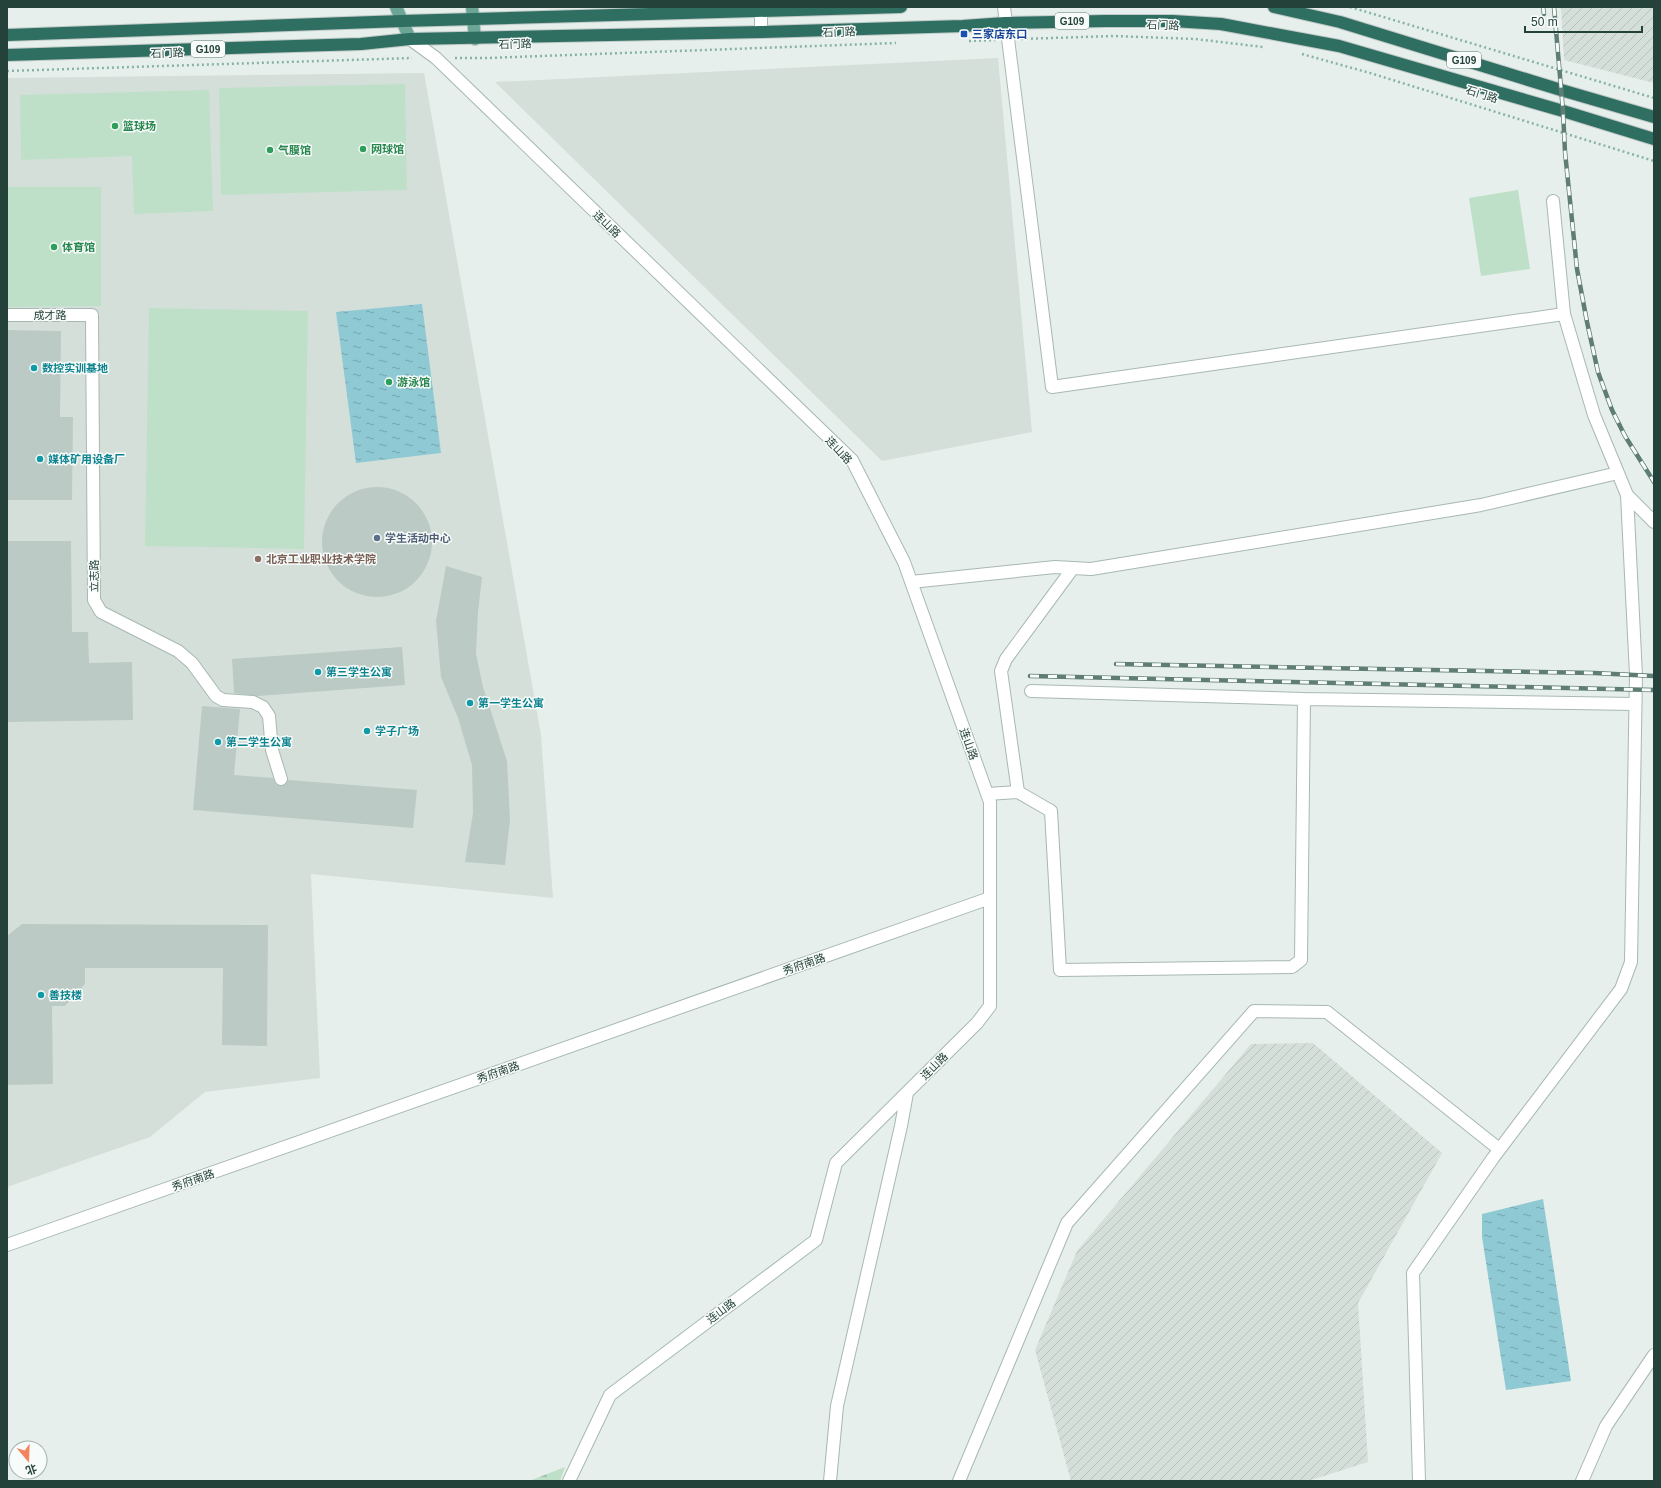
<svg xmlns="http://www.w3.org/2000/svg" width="1661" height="1488" viewBox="0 0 1661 1488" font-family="Helvetica,'Noto Sans SC',sans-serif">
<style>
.built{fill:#d4dfda}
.industrial{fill:url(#industrial-furrows)}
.grass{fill:#bfe0c8}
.forest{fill:url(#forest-firs)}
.water{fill:url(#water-ripples)}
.building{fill:#bbcac4}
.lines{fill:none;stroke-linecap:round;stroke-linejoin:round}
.minor-casing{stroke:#a8b8b2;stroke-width:14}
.major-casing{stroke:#c2cac8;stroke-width:14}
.highway-casing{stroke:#c2cac8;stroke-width:14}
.path{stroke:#86b3a5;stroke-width:2.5;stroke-dasharray:2 3;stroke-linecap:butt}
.minor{stroke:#fff;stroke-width:12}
.major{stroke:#6aa596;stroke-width:12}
.highway{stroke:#2f6f62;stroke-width:12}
.rail-casing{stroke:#5f7d75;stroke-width:4.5}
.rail{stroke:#f7fbf9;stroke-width:3;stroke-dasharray:9;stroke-linecap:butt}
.transit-dot{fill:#1a4fb4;stroke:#f7fbf9;stroke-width:1.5}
.leisure-dot{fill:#2e9e5b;stroke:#f7fbf9;stroke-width:1.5}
.culture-dot{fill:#0f9aa8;stroke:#f7fbf9;stroke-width:1.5}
.service-dot{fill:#5c6f8a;stroke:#f7fbf9;stroke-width:1.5}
.education-dot{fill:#8d6e63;stroke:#f7fbf9;stroke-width:1.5}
.labels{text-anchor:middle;stroke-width:3;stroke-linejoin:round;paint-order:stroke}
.shield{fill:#f7fbf9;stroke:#637a73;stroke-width:1}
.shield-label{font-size:10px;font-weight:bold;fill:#24423a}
.street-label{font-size:11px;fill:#24423a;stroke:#f7fbf9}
.transit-label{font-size:11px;font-weight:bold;fill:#164399;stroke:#f7fbf9;text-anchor:start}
.leisure-label{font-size:11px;font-weight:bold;fill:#27864d;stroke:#f7fbf9;text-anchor:start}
.culture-label{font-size:11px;font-weight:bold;fill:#0d838f;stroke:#f7fbf9;text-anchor:start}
.service-label{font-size:11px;font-weight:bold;fill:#4e5e75;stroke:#f7fbf9;text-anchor:start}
.education-label{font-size:11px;font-weight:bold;fill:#785e54;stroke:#f7fbf9;text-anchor:start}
</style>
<defs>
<pattern id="industrial-furrows" width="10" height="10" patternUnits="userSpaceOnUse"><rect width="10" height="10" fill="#d4dfda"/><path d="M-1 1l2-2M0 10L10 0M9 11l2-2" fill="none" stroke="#b6c1bc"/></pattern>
<pattern id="forest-firs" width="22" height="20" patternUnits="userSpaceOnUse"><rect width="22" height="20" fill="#bfe0c8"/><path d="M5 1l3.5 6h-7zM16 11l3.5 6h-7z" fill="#a4c1ad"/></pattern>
<pattern id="water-ripples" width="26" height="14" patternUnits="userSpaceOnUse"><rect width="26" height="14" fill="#8ec9d4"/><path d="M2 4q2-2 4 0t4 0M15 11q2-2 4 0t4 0" fill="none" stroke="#74a5ad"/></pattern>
</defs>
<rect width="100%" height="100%" fill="#e6efeb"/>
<path class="built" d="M 998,58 L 1032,432 L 882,461 L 495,82 Z
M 424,73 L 541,735 L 553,898 L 311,874 L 320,1078 L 205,1092 L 150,1137 L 7,1187 L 7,78 Z"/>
<path class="industrial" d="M 1561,7 L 1654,7 L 1654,83 L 1564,60 Z
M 1313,1043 L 1442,1153 L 1358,1303 L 1368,1462 L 1308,1481 L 1071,1481 L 1035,1350 L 1077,1251 L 1251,1044 Z"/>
<path class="grass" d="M 405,84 L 407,190 L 221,195 L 219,88 Z
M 209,90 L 213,211 L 134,214 L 132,156 L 21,160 L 20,95 Z
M 7,187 L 101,187 L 101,306 L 7,307 Z
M 1518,190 L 1530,269 L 1481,276 L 1469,198 Z
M 149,308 L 308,311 L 304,549 L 145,546 Z"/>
<path class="forest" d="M 565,1467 L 560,1481 L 529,1481 Z"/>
<path class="water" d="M 422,304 L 441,453 L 356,463 L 336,312 Z
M 1543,1199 L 1571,1381 L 1506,1390 L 1482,1237 L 1482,1214 Z"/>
<path class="building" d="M 7,330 L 61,331 L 60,417 L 73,417 L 72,500 L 7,500 Z
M322 542a55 55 0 1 1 110 0a55 55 0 1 1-110 0Z
M 7,541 L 71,541 L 72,632 L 88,632 L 89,663 L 132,662 L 133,720 L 7,722 Z
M 446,566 L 482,577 L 478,612 L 476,654 L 483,687 L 507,761 L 510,820 L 505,865 L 465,862 L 473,813 L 472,765 L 458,718 L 441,677 L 436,621 Z
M 402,647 L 405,685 L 258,696 L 234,693 L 232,659 Z
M 202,706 L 240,709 L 234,775 L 273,778 L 276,784 L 280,786 L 286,784 L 288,780 L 417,790 L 413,828 L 193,810 Z
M 22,924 L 268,925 L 267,1046 L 222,1045 L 223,968 L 85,968 L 85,984 L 65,1006 L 52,1006 L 53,1084 L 7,1085 L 7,936 Z"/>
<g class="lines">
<defs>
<path id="minor" d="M 1004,7 L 1052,387 L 1564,314
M 761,32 L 761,7
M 410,39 L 436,58 L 852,460 L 904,562 L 990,802 L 990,1006 L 977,1023 L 836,1163 L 816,1240 L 610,1395 L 569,1481
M 7,315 L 92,315 L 94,600 L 101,612 L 178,651 L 192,663 L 216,696 L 223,700 L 253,702 L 263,707 L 269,716 L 272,750 L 281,779
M 1627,495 L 1654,522
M 911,582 L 1055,567 L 1091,569 L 1481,505 L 1618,473 L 1594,415 L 1564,314 L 1553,201
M 1031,691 L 1304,699 L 1301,960 L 1292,967 L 1060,970 L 1051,811 L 1018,792 L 1001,671 L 1006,659 L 1073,568
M 1304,699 L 1635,704
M 987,794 L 1018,792
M 7,1245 L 990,898
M 830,1481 L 837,1406 L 901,1126 L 907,1093
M 959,1481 L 1067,1223 L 1254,1011 L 1327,1012 L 1499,1149
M 1419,1481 L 1413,1273 L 1493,1158 L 1621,989 L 1631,962 L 1636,675 L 1627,495 L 1618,473
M 1582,1481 L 1606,1426 L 1654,1355"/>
<path id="major" d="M 396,7 L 410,39
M 472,7 L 475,39"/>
<path id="highway" d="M 1274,7 L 1340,22 L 1561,90 L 1654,117
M 7,35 L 402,21 L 901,7
M 7,55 L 361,44 L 410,39 L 761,32 L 963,26 L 1005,23 L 1105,21 L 1173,21 L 1221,24 L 1339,46 L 1563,111 L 1654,139"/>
</defs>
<use href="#minor" class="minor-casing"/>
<use href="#major" class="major-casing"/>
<use href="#highway" class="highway-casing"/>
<path class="path" d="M 1350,7 L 1654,98
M 1021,39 L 1114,36 L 1195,39 L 1263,47
M 969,41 L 996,40
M 1302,54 L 1370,73 L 1654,161
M 455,58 L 487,58 L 896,43
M 7,71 L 412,58"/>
<use href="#minor" class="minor"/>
<use href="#major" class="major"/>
<use href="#highway" class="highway"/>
<defs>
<path id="rail" d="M 1543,7 L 1544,14
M 1554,7 L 1563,111 L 1565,152 L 1577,269 L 1587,322 L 1598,372 L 1612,410 L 1625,436 L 1654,482
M 1116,664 L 1594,673 L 1654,676
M 1030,676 L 1654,690"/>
</defs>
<use href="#rail" class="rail-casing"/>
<use href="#rail" class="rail"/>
</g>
<rect class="transit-dot" x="960" y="30" width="8" height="8" rx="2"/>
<g class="leisure-dot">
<circle cx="115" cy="126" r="4"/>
<circle cx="363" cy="149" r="4"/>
<circle cx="270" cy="150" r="4"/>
<circle cx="54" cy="247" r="4"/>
<circle cx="389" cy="382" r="4"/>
</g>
<g class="culture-dot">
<circle cx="34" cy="368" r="4"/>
<circle cx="40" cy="459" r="4"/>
<circle cx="318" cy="672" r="4"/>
<circle cx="470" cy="703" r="4"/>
<circle cx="367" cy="731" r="4"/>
<circle cx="218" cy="742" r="4"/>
<circle cx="41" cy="995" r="4"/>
</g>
<circle class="service-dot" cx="377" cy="538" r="4"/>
<circle class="education-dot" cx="258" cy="559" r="4"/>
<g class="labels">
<g class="shield">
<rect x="1055" y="13" width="34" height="16" rx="3"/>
<rect x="191" y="41" width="34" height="16" rx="3"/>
<rect x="1447" y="52" width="34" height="16" rx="3"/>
</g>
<g class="shield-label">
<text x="1072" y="25">G109</text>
<text x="208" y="53">G109</text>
<text x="1464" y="64">G109</text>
</g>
<g class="street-label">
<text transform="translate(1163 25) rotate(2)" y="4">石门路</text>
<text transform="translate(839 32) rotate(-2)" y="4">石门路</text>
<text transform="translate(515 44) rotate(-2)" y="4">石门路</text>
<text transform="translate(167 53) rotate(-2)" y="4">石门路</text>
<text transform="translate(1482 94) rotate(17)" y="4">石门路</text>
<text transform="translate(607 224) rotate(44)" y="4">连山路</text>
<text x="50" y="319">成才路</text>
<text transform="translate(839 450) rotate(47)" y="4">连山路</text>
<text transform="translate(94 576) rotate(-90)" y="4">立志路</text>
<text transform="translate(969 744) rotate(70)" y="4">连山路</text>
<text transform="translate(804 964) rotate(-19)" y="4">秀府南路</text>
<text transform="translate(934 1066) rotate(-45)" y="4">连山路</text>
<text transform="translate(498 1072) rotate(-19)" y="4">秀府南路</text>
<text transform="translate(193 1180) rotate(-19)" y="4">秀府南路</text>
<text transform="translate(721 1311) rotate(-37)" y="4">连山路</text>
</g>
<g class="transit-label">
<text x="972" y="38">三家店东口</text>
</g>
<g class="leisure-label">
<text x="123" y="130">篮球场</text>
<text x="371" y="153">网球馆</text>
<text x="278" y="154">气膜馆</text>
<text x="62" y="251">体育馆</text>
<text x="397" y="386">游泳馆</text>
</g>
<g class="culture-label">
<text x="42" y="372">数控实训基地</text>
<text x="48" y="463">媒体矿用设备厂</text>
<text x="326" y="676">第三学生公寓</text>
<text x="478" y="707">第一学生公寓</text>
<text x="375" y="735">学子广场</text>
<text x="226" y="746">第二学生公寓</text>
<text x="49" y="999">善技楼</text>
</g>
<g class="service-label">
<text x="385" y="542">学生活动中心</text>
</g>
<g class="education-label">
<text x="266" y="563">北京工业职业技术学院</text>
</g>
</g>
<rect width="1661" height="1488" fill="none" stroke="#24423a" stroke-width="16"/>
<g transform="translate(28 1460) rotate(161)"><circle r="19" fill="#f7fbf9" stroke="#a3b1ad"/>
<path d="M0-3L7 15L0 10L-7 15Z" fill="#f4845f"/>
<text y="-6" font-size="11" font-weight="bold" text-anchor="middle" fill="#24423a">北</text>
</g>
<path d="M1525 26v6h117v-6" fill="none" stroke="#24423a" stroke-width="2"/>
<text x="1531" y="26" font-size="12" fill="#24423a" stroke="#f7fbf9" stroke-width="3" paint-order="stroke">50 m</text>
</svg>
